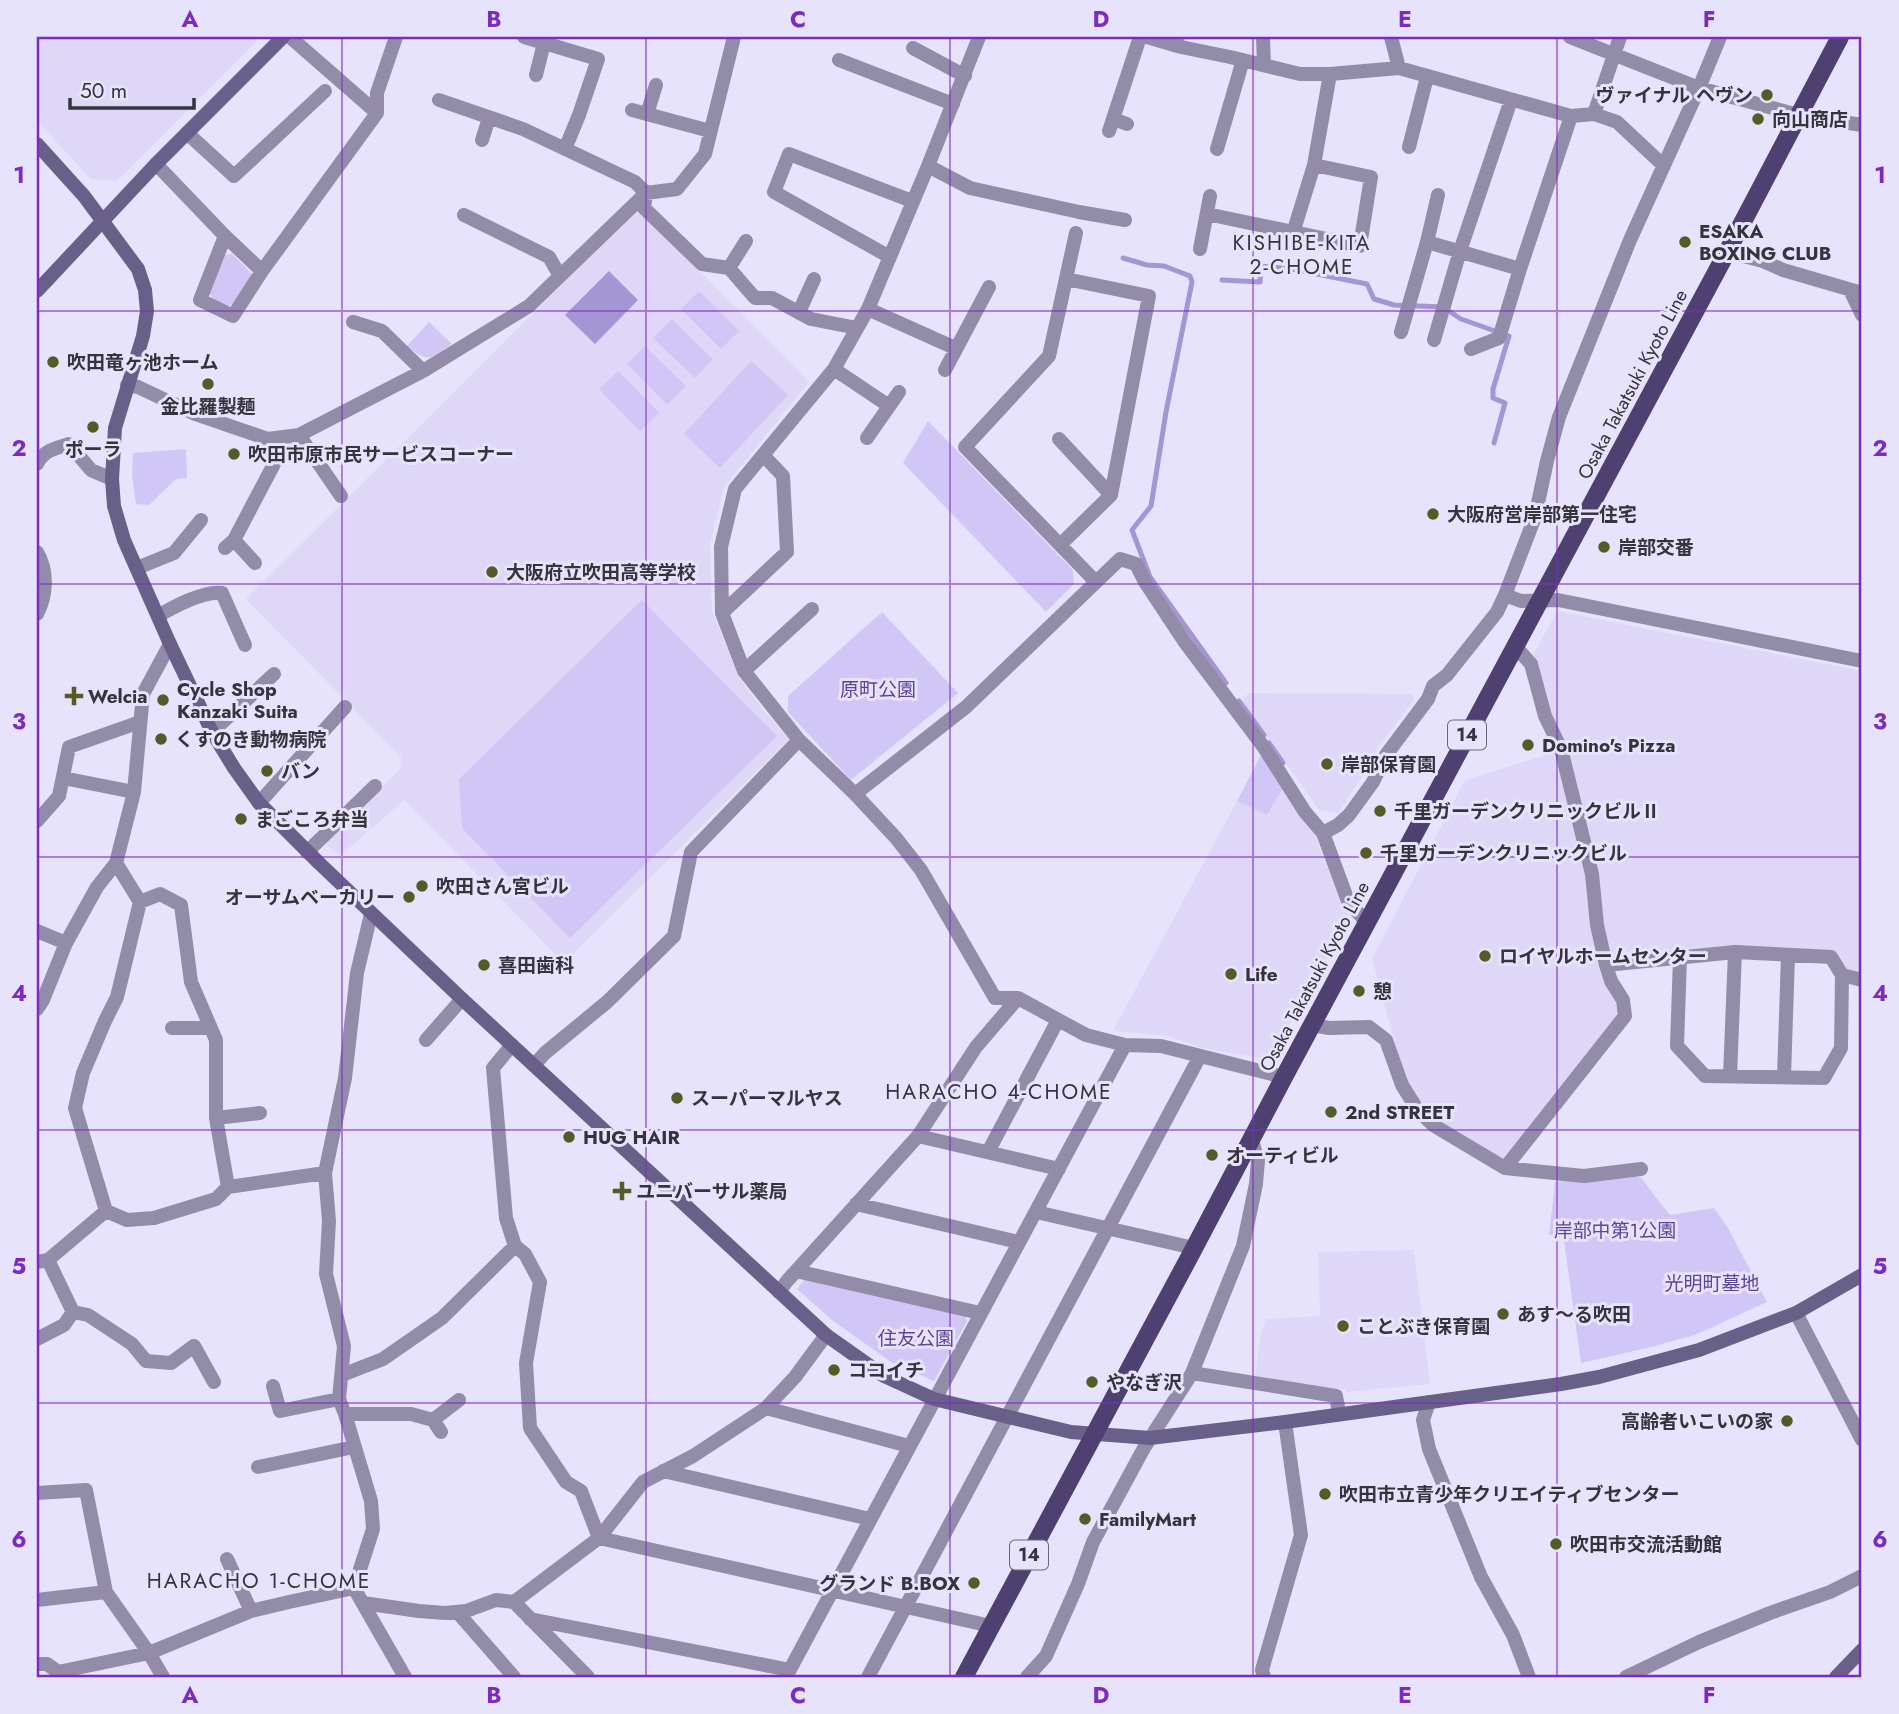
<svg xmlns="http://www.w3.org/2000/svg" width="1899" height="1714" viewBox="0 0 1899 1714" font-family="Jost,'Noto Sans JP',sans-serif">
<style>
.built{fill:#ded7f7}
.green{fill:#d1c7f7}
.water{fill:#a495d5}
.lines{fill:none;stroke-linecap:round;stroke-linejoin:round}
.stream{stroke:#a495d5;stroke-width:5}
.street{stroke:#928ca8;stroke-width:14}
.secondary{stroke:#696089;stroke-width:14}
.primary{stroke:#4e4171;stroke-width:18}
.grid{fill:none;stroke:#7b2cbf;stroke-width:2;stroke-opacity:0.55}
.poi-dot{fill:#565a27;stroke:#e8e3fc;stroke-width:2.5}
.labels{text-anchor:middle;stroke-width:6;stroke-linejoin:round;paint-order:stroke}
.shield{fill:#e8e3fc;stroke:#6b6876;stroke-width:2}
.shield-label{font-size:18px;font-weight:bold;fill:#35333c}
.poi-label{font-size:19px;font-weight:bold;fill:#35333c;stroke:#e8e3fc;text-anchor:start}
.street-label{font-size:19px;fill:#35333c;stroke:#e8e3fc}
.park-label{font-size:19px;fill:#5c4594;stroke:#e8e3fc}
.neighbourhood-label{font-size:21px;letter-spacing:2px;fill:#35333c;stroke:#e8e3fc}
.neatline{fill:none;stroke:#7b2cbf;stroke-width:2.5}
.grid-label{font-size:23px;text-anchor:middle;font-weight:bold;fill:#7b2cbf}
</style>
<rect width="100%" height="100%" fill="#e8e3fc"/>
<path class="built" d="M 37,37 L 261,37 L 117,181 L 91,179 L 37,121 Z
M 635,212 L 642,212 L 809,382 L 724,487 L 710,545 L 712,611 L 738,676 L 763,710 L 789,739 L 564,963 L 404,800 L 340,856 L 325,843 L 400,769 L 401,757 L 246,599 Z
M 1557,611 L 1862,671 L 1862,974 L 1845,970 L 1834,952 L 1616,960 L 1606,954 L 1551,717 L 1534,654 Z
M 1249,693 L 1411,694 L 1415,699 L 1374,752 L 1363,776 L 1338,813 L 1319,810 L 1241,700 Z
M 1556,752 L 1587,879 L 1591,925 L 1596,954 L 1603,981 L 1618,1003 L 1619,1016 L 1508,1160 L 1500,1161 L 1434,1121 L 1406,1083 L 1372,959 L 1465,780 Z
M 1283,788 L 1313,827 L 1319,848 L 1349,916 L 1270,1060 L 1202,1048 L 1168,1036 L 1113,1031 L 1237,801 L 1267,815 Z
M 1414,1250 L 1430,1384 L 1346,1392 L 1345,1389 L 1320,1388 L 1255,1378 L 1261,1333 L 1266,1319 L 1320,1316 L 1318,1252 Z"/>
<path class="green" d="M 232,254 L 251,273 C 250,285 238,303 226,307 L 213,301 L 210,293 L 225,255 Z
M 699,291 L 739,331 L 721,349 L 681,309 Z
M 672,319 L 713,359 L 695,378 L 653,338 Z
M 429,322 L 452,344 C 429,359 430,364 407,346 Z
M 645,346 L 686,386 L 667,405 L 627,364 Z
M 751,361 L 788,395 L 720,468 L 684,434 Z
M 618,371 L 659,413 L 640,431 L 599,389 Z
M 928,421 L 1073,570 L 1074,584 L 1046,612 L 903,463 Z
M 186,449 L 187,478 L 176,479 L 149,505 L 136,504 L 132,475 L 133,453 Z
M 642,600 L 777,736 L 570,938 L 462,828 L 459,779 Z
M 882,612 L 958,693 L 851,780 L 788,712 L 788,696 Z
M 1261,755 L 1283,788 L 1267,815 L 1237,801 Z
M 1633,1175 L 1641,1178 L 1670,1215 L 1714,1208 L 1728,1228 L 1767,1302 L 1695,1335 L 1651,1347 L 1581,1363 L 1563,1234 L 1549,1235 L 1555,1182 Z
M 805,1279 L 965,1315 L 967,1321 L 934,1381 L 891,1362 L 832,1320 L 797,1289 Z"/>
<path class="water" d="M 609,271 L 638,300 L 595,344 L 565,315 Z"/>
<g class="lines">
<path class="stream" d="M 1182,37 L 1182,39
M 1123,258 L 1147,265 L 1164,266 L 1190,276 L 1192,282 L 1166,412 L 1151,506 L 1132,530 L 1150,577 L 1226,683
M 1222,280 L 1260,282 L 1261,266 L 1292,269 L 1367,284 L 1374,299 L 1394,305 L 1443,307 L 1461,319 L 1509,336 L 1493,389 L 1493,398 L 1505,403 L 1494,443
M 1239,701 L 1264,735
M 1269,743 L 1283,763"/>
<path class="street" d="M 290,37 L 377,113
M 524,37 L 598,59 L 579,115 L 565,149
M 979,37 L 928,166 L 868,309 L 834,369 L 735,489 L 721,547 L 722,613 L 744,671 L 799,740 L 855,794 L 896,838 L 921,870 L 995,998 L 1018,998 L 1086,1035 L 1125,1045 L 1161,1046 L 1284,1077
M 1147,37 L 1181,47 L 1230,57 L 1300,74 L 1330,74 L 1399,68 L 1571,116 L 1594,114 L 1617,122 L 1664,166
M 1263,37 L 1264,65
M 1391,37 L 1399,68
M 1570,37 L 1699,88 L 1798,115 L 1862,125
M 913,48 L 965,76
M 839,60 L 953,104
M 536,75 L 544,43
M 439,100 L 523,129 L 635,182 L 646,193 L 644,208 L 702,264 L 729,268 L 755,298 L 772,298 L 811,319 L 857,328
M 632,110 L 710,131
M 647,114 L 656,85
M 1594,114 L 1620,37
M 1113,119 L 1127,124
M 1109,131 L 1140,37
M 187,133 L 234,176 L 325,91
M 482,140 L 489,118
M 1409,147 L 1427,77
M 1217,149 L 1243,60
M 156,164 L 225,236 L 262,271
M 928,166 L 970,188 L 1079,212 L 1125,220
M 1207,214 L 1360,246 L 1371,177 L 1314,165
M 464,215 L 549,257 L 560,276
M 1076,233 L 1049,356 L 965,447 L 1096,582
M 1293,233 L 1314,165 L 1330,74
M 225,236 L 200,300 L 233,316 L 262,271 L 377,113 L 377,93 L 396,37
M 1427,242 L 1520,269
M 1200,249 L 1210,196
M 1727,252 L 1763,261 L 1783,270 L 1862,293
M 890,257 L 774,192 L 789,154 L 912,201
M 729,268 L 746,241
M 1850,290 L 1862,315
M 868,309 L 955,348
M 799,312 L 814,279
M 353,322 L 382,331 L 423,371
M 1401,332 L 1427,242 L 1438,195
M 1434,340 L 1460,251 L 1511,100
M 1471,349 L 1499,338 L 1520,269 L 1571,116
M 834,369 L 889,406
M 945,370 L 989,287
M 127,385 L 138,387 L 195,414 L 268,439 L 299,435 L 423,371 L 529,306 L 646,193 L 677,189 L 705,154 L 734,37
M 299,435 L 341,496
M 867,438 L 899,392
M 1059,439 L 1111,495
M 37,464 C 43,451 55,448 69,444 L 91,470 L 112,479
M 234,540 L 255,563
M 1061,544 L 1111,495 L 1149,296 L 1066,279
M 225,548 L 234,540 L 275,462 L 268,439
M 37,552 C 48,571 47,595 37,614
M 137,568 L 174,553 L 201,520
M 1505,595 L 1521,601 L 1558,600 L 1862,661
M 722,613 L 787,552 L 783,476 L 763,455
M 158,616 C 173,607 205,590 222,593 L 245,645
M 744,671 L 812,609
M 212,732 L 274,674
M 63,778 L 134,792
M 855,794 L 966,707 L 1120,559 L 1136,564 L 1145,582 L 1184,641 L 1263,746 L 1305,812 L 1323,833 L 1348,901 L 1367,923
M 259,803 L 345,707
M 37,821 L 59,796 L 69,747 L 140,722
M 1323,833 L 1338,825 L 1349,815 L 1373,782 L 1386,755 L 1428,699 L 1433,686 L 1447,675 L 1497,612 L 1505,595 L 1535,517 L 1547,461 L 1559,417 L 1630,240 L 1699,88 L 1720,37
M 307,852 L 375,786
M 116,863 L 140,902 L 117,997 L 105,1021 L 83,1073 L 75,1108 L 106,1211 L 127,1220 L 154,1218 L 216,1199 L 228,1187 L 216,1118 L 216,1040 L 191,982 L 181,905 L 160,894 L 140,902
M 371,914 L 357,973 L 345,1078 L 325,1173 L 329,1221 L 326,1274 L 344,1346 L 339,1399 L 345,1414 L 371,1501 L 373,1529 L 354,1588 L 405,1677
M 37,931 L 66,943
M 1680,958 L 1677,1046 L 1705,1076 L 1824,1078 L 1841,1048 L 1842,975
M 1606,965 L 1735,952 L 1831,957 L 1842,975 L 1862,980
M 37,1009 L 43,1000 L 66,943 L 97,887 L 116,863 L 134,792 L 143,694 L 170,644
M 1312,1025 L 1329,1028 L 1369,1027 L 1386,1040 L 1402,1085 L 1417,1109 L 1433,1125 L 1505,1168 L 1584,1176 L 1641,1169
M 172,1028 L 211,1028
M 426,1040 L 462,999
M 512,1045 L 493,1068 L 506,1218 L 515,1246 L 525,1254 L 540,1282 L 526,1363 L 530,1428 L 566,1482 L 581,1491 L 599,1538 L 991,1626
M 534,1065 L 545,1053 L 607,1002 L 674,936 L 691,852 L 799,740
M 1730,1076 L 1735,952
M 1784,1077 L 1788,955
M 216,1118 L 260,1113
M 918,1136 L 1059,1169
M 988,1152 L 1058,1020
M 1505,1168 L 1625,1016 L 1623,1000 L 1611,981 L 1606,965 L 1597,925 L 1592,874 L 1561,749 L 1545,716 L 1531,664 L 1515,646
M 228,1187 L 325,1173
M 856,1204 L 1018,1242
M 1036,1212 L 1194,1248
M 48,1260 L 73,1312
M 37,1262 L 48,1260 L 106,1211
M 796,1271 L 980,1313
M 779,1292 L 787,1281 L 918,1136 L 976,1047 L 1018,998
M 73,1312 L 88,1315 L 132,1344 L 146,1361 L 171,1363 L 194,1346 L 214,1382
M 1796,1313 L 1862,1440
M 37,1339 L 64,1325 L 73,1312
M 1192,1373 L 1336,1396 L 1339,1413
M 342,1375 L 383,1359 L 442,1318 L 515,1246
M 273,1386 L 280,1411 L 339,1399
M 1429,1402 L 1423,1420 L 1429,1449 L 1481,1577 L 1513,1635 L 1529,1677
M 766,1408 L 909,1446
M 345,1414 L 411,1414 L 433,1420 L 459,1400
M 433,1420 L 441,1432
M 258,1467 L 354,1447
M 663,1471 L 870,1519
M 37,1493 L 86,1490 L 106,1592 L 149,1653 L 163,1677
M 227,1559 L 251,1611
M 37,1600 L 106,1592
M 514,1602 L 588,1677
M 363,1603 L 419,1611 L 445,1613 L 466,1611 L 496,1600 L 514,1602 L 599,1538 L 643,1482 L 693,1456 L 766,1408 L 795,1377 L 826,1335
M 458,1613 L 514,1677
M 530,1619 L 790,1670
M 37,1664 L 47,1664 L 58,1672 L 149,1653 L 251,1611 L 289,1602 L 354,1588
M 786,1677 L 1125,1045
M 868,1677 L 1200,1056
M 1027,1677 L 1046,1656 L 1078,1584 L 1093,1542 L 1144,1448 L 1192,1373 L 1243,1246 L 1256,1184 L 1258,1161 L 1251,1137
M 1264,1677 L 1262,1670 L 1301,1535 L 1285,1422
M 1626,1677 L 1699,1642 L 1770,1613 L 1830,1592 L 1862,1576"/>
<path class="secondary" d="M 37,144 L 84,196 L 138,269 L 145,290 L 147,311 L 143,336 L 115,428 L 112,479 L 114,506 L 124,540 L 170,644 L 212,732 L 234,768 L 259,803 L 319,863 L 462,999 L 826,1335 L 884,1376 L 934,1399 L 1071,1432 L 1150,1438 L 1285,1422 L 1561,1384 L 1599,1377 L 1699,1350 L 1796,1313 L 1862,1275
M 37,291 L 156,164 L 283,37
M 1836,1677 L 1862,1650"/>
<path class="primary" d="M 964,1677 L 1191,1254 L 1284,1077 L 1727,252 L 1840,37"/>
</g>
<path class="grid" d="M 342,37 L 342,1677M 646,37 L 646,1677M 950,37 L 950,1677M 1253,37 L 1253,1677M 1557,37 L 1557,1677M 37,311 L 1862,311M 37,584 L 1862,584M 37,857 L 1862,857M 37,1130 L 1862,1130M 37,1403 L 1862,1403"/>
<g class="poi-dot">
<circle cx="1767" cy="95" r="7"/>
<circle cx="1758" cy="119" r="7"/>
<circle cx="1685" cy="242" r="7"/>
<circle cx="53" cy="362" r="7"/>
<circle cx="208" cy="384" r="7"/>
<circle cx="93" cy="427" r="7"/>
<circle cx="234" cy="454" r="7"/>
<circle cx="1433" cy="514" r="7"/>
<circle cx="1604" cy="547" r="7"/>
<circle cx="492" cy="572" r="7"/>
<path d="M70.5 685.5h7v7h7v7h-7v7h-7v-7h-7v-7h7z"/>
<circle cx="163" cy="700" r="7"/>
<circle cx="161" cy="739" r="7"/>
<circle cx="1528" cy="745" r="7"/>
<circle cx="1327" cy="764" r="7"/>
<circle cx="267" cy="771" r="7"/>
<circle cx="1380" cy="811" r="7"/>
<circle cx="241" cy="819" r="7"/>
<circle cx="1366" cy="853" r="7"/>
<circle cx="422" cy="886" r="7"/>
<circle cx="409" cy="897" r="7"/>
<circle cx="1485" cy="956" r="7"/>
<circle cx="484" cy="965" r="7"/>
<circle cx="1231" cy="974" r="7"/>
<circle cx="1359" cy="991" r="7"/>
<circle cx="677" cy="1098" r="7"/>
<circle cx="1331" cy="1112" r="7"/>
<circle cx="569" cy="1137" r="7"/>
<circle cx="1212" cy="1155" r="7"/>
<path d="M618.5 1180.5h7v7h7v7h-7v7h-7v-7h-7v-7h7z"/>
<circle cx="1503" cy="1314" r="7"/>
<circle cx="1343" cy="1326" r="7"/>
<circle cx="834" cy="1370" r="7"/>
<circle cx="1092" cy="1382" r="7"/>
<circle cx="1787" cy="1421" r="7"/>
<circle cx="1325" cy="1494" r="7"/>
<circle cx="1085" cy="1519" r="7"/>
<circle cx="1556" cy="1544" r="7"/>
<circle cx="974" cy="1583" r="7"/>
</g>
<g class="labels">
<g class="shield">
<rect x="1448" y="720.5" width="38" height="29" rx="5"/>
<rect x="1010" y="1540.5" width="38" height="29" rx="5"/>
</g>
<g class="shield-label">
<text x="1467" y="741">14</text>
<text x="1029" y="1561">14</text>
</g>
<g class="poi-label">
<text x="1753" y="102" text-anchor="end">ヴァイナル ヘヴン</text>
<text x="1772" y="126">向山商店</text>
<text x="1699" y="238">ESAKA<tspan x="1699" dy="22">BOXING CLUB</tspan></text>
<text x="67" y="369">吹田竜ヶ池ホーム</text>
<text x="208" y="413" text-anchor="middle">金比羅製麺</text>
<text x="93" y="456" text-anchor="middle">ポーラ</text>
<text x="248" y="461">吹田市原市民サービスコーナー</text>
<text x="1447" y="521">大阪府営岸部第一住宅</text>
<text x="1618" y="554">岸部交番</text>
<text x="506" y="579">大阪府立吹田高等学校</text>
<text x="177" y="696">Cycle Shop<tspan x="177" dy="22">Kanzaki Suita</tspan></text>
<text x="88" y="703">Welcia</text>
<text x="175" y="746">くすのき動物病院</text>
<text x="1542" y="752">Domino's Pizza</text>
<text x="1341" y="771">岸部保育園</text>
<text x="281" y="778">バン</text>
<text x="1394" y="818">千里ガーデンクリニックビルⅡ</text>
<text x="255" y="826">まごころ弁当</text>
<text x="1380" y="860">千里ガーデンクリニックビル</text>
<text x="436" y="893">吹田さん宮ビル</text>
<text x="395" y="904" text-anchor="end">オーサムベーカリー</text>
<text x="1499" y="963">ロイヤルホームセンター</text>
<text x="498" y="972">喜田歯科</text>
<text x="1245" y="981">Life</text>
<text x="1373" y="998">憩</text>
<text x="691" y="1105">スーパーマルヤス</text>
<text x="1345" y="1119">2nd STREET</text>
<text x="583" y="1144">HUG HAIR</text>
<text x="1226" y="1162">オーティビル</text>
<text x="636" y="1198">ユニバーサル薬局</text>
<text x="1517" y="1321">あす～る吹田</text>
<text x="1357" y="1333">ことぶき保育園</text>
<text x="848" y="1377">ココイチ</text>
<text x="1106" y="1389">やなぎ沢</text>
<text x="1773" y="1428" text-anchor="end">高齢者いこいの家</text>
<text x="1339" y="1501">吹田市立青少年クリエイティブセンター</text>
<text x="1099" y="1526">FamilyMart</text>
<text x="1570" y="1551">吹田市交流活動館</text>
<text x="960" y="1590" text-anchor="end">グランド B.BOX</text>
</g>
<g class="street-label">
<text transform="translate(1632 384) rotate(-62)" y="7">Osaka Takatsuki Kyoto Line</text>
<text transform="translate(1314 976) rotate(-62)" y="7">Osaka Takatsuki Kyoto Line</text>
</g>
<g class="park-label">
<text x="878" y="696">原町公園</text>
<text x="1615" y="1237">岸部中第1公園</text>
<text x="1712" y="1290">光明町墓地</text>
<text x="916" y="1345">住友公園</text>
</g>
<g class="neighbourhood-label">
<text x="1302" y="250">KISHIBE-KITA<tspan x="1302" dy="24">2-CHOME</tspan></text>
<text x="999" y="1099">HARACHO 4-CHOME</text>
<text x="259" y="1588">HARACHO 1-CHOME</text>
</g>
</g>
<rect width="1899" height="1714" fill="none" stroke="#e8e3fc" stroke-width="77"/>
<path d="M70 98v10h124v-10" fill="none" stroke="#35333c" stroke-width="3.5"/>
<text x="80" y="98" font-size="21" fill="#35333c" stroke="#e8e3fc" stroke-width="5" paint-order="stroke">50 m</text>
<rect x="38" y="38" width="1822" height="1638" class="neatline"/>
<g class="grid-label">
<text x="190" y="27">A</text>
<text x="494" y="27">B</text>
<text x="798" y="27">C</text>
<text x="1101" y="27">D</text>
<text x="1405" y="27">E</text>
<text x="1709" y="27">F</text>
<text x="19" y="183">1</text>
<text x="1880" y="183">1</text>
<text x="19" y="456">2</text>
<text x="1880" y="456">2</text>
<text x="19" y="729">3</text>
<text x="1880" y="729">3</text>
<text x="19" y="1001">4</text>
<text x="1880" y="1001">4</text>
<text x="19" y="1274">5</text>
<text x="1880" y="1274">5</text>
<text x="19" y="1547">6</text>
<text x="1880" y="1547">6</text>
<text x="190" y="1703">A</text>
<text x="494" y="1703">B</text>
<text x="798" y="1703">C</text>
<text x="1101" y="1703">D</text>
<text x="1405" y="1703">E</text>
<text x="1709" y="1703">F</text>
</g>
</svg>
